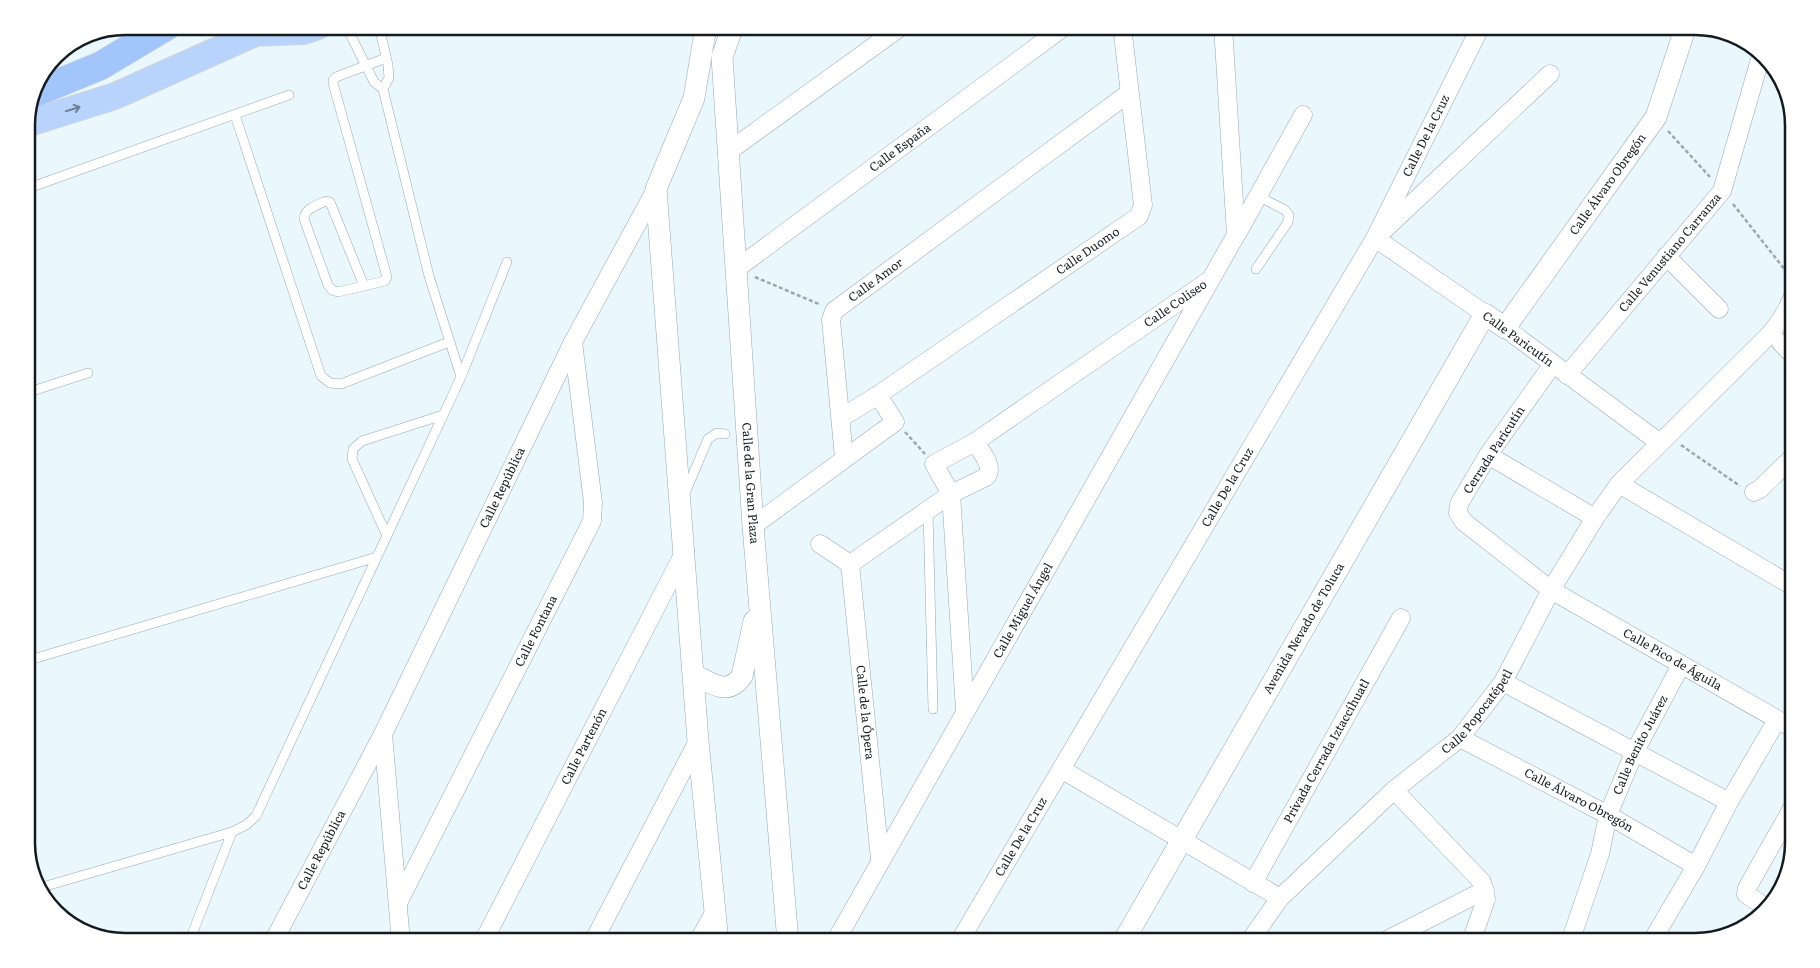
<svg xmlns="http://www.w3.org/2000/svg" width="1820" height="968" viewBox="0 0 1820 968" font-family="Literata,serif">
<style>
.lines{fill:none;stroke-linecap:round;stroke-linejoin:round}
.service-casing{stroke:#94a9b3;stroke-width:10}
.minor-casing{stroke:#94a9b3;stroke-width:19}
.tertiary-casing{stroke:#94a9b3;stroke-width:22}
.primary-casing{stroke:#d5d6d7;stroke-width:28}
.trunk-casing{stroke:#d5d6d7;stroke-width:29}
.path{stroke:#9ca8ad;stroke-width:2.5;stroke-dasharray:4 2.5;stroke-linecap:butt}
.service{stroke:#fff;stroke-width:9}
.minor{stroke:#fff;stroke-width:18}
.tertiary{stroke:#fff;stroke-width:21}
.primary{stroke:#b9d4fc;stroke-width:26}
.trunk{stroke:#a2c6fb;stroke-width:28}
.oneway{stroke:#6e8199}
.labels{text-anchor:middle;stroke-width:5;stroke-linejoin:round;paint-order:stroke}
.street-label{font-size:12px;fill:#131b1f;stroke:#fff}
.rim{fill:none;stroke:#131b1f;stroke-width:2.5}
</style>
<rect width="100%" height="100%" fill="#eaf8fe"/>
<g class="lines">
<defs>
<path id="service" d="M 346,26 L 374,82 L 383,89 L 429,276 L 461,377
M 379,26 L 388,65 L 389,78 L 383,89
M 235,115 L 321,376 L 330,383 L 341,384 L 449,342
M 26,189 L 289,95
M 1256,269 L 1288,222 L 1289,215 L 1285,210 L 1258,196
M 364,286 L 330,202 L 326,201 C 317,205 305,208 304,219 L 328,285 L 332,290 L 338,292 L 385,281 L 387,277 L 333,83 L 333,80 L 336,77 L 386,58
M 26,393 L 88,373
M 685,493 L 708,439 L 717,433 L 725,434
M 928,511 L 933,709
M 387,536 L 352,459 L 353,449 L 362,441 L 443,415
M 26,661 L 377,557
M 39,888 L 232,832 L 246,825 L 256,816 L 461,377 L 507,262
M 189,942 L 232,832"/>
<g id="minor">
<path d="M 729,151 L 902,26"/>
<path d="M 1385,229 L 1550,74"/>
<path d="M 1237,234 L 1303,115"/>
<path d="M 1375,238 L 1485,314"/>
<path d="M 1666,256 L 1719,309"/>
<path id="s1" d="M 736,269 L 1065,26"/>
<path d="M 1505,328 L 1660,443"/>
<path d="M 1781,343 L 1794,356"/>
<path id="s2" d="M 1553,364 L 1488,455 L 1459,504 L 1458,513 L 1464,522 L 1551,590 L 1794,729"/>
<path id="s3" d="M 1567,375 L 1722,191 L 1761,56"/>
<path id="s4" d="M 841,418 L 878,395 L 1139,216 L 1143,205 L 1122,26"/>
<path d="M 1488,455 L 1595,518"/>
<path id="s5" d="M 844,458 L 831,320 L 834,311 L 1129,93"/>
<path d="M 1619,484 L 1794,587"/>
<path d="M 1754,492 L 1760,489 L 1794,456"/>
<path d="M 753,526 L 895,422 L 878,395"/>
<path d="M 820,544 L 850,564 L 951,494 L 986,477 C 995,467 981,452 975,442"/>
<path id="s6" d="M 850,564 L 880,859"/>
<path d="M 1503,682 L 1729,802"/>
<path id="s7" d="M 965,710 L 951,494 L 934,464 L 975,442 L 1207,282"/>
<path d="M 383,734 L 401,942"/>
<path id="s8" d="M 1460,738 L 1608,815 L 1696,866"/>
<path d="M 1061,769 L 1280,898"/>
<path d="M 1394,790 L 1482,882 L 1486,899 L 1471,942"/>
<path id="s9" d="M 1253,883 L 1401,618"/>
<path id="s10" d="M 398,903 L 592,521 L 593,503 L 573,342"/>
<path d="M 1765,907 L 1746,894 L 1747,888 L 1794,805"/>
<path id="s11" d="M 273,942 L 383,734 L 573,342 L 656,189"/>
<path id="s12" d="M 483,942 L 685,551"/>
<path d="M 593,942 L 698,741"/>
<path d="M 698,942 L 714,913"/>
<path id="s13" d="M 835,942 L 1236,235 L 1223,26"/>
<path id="s14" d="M 959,942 L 1375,238 L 1481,26"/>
<path id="s15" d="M 1249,942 L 1280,898 L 1394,790 L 1460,738 L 1503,682 L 1551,590 L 1595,518 L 1619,484 L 1770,334 C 1781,321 1788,309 1794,294"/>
<path d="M 1383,942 L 1485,890"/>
<path id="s16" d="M 1570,942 L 1600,854 L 1608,815 L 1634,753 L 1681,665"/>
<path d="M 1657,942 L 1656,934 L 1696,866 L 1729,802 L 1777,720"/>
</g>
<g id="tertiary">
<path d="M 706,26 L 694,98 L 656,189 L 698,741 L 718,942"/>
<path id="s17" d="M 733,26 L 722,57 L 753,526 L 788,942"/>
<path d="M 694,675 C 712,683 727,697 742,676 L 754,621"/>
<path id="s18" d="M 1123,942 L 1485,314 L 1505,328 L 1656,117 L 1686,26"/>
</g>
<path id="primary" d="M 255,33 L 304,31 L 318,26
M 26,124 L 115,96 L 271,26"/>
<path id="trunk" d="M 32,94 L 100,66 L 167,26"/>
</defs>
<use href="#service" class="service-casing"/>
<use href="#minor" class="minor-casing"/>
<use href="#tertiary" class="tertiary-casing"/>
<use href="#primary" class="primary-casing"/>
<use href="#trunk" class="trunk-casing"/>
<path class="path" d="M 1668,131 L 1710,177
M 1733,204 L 1793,280
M 755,277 L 821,305
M 905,432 L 925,454
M 1681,445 L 1740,486"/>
<use href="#service" class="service"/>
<use href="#minor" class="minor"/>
<use href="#tertiary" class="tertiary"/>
<use href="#primary" class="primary"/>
<use href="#trunk" class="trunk"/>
</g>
<defs><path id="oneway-shaft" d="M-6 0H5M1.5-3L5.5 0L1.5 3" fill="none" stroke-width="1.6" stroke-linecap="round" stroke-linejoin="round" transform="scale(1.25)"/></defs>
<use class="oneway" href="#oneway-shaft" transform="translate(73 109) rotate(-17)"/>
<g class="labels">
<g class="street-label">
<text dy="4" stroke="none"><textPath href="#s14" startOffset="932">Calle De la Cruz</textPath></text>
<text dy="4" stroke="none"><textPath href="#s1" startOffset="204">Calle España</textPath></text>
<text dy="4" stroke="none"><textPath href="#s18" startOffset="926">Calle Álvaro Obregón</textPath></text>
<text dy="4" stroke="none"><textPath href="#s4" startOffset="298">Calle Duomo</textPath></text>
<text dy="4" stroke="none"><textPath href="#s3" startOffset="160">Calle Venustiano Carranza</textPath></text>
<text dy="4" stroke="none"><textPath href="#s5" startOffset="200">Calle Amor</textPath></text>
<text dy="4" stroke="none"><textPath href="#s7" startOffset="541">Calle Coliseo</textPath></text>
<text transform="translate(1518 339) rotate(36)" y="4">Calle Paricutín</text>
<text transform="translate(1494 450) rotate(-57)" y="4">Cerrada Paricutín</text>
<text dy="4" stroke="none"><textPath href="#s17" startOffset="460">Calle de la Gran Plaza</textPath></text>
<text dy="4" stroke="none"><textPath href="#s11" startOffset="509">Calle República</textPath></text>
<text dy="4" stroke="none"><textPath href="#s14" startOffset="528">Calle De la Cruz</textPath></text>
<text dy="4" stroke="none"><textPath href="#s13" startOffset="381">Calle Miguel Ángel</textPath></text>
<text dy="4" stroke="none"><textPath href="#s18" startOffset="362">Avenida Nevado de Toluca</textPath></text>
<text dy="4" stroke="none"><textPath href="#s10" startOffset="305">Calle Fontana</textPath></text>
<text dy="4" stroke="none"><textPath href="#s2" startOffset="439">Calle Pico de Águila</textPath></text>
<text dy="4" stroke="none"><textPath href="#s15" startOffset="326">Calle Popocatépetl</textPath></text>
<text dy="4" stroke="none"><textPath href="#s6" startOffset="149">Calle de la Ópera</textPath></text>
<text dy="4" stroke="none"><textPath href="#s16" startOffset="210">Calle Benito Juárez</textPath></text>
<text dy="4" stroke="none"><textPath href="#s12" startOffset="220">Calle Partenón</textPath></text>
<text dy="4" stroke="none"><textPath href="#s9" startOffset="151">Privada Cerrada Iztaccíhuatl</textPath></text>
<text dy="4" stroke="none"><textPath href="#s8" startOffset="134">Calle Álvaro Obregón</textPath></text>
<text dy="4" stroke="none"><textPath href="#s14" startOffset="122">Calle De la Cruz</textPath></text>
<text dy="4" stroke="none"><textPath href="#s11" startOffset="104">Calle República</textPath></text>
</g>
</g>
<path d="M0 0H1820V968H0ZM125 35H1695A90 90 0 0 1 1785 125V843A90 90 0 0 1 1695 933H125A90 90 0 0 1 35 843V125A90 90 0 0 1 125 35Z" fill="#fff" fill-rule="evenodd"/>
<path class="rim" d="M125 35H1695A90 90 0 0 1 1785 125V843A90 90 0 0 1 1695 933H125A90 90 0 0 1 35 843V125A90 90 0 0 1 125 35Z"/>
</svg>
